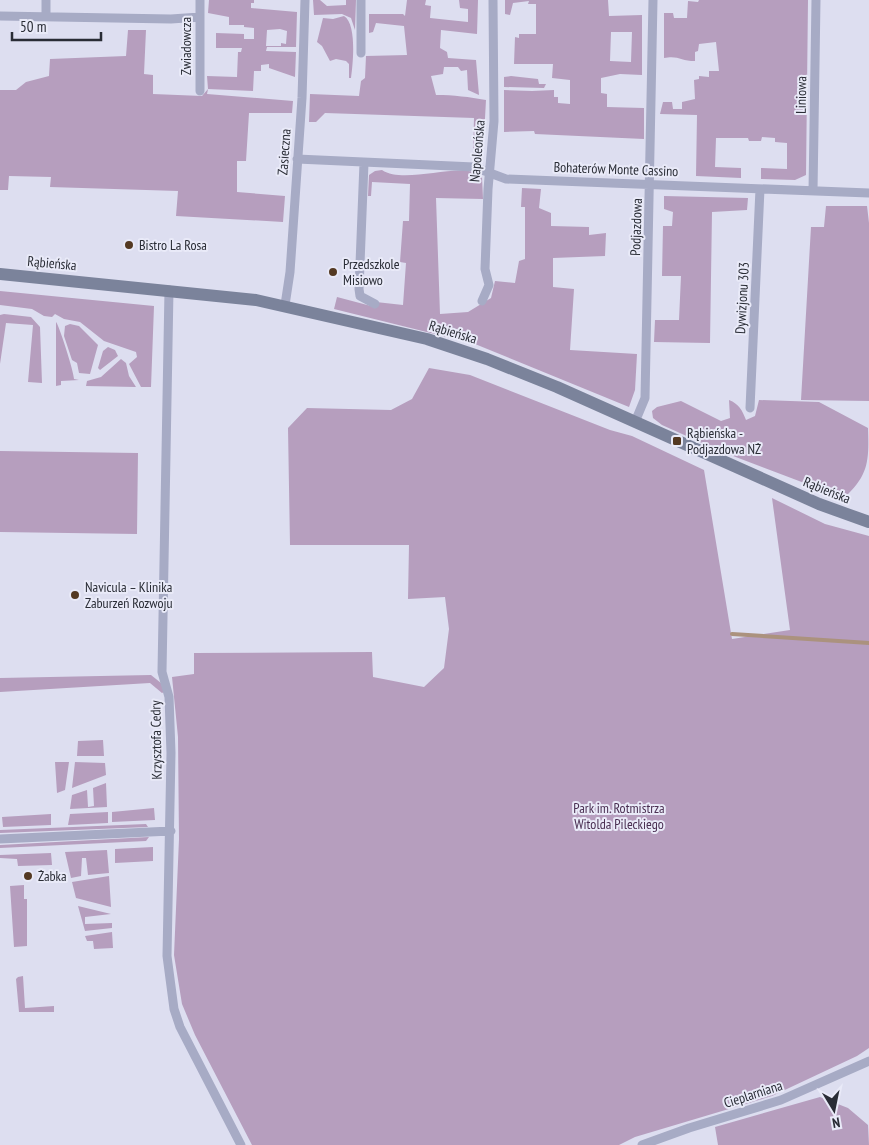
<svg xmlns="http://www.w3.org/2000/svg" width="869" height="1145" viewBox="0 0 869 1145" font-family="'PT Sans Narrow',sans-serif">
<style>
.green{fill:#b69ebe;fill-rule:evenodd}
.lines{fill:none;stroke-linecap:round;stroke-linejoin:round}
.stream{stroke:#ab927e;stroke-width:4}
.street{stroke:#a7abc5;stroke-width:9}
.secondary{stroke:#7b839b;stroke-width:12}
.poi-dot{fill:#543922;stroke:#e9eaf8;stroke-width:2}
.labels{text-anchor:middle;stroke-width:4;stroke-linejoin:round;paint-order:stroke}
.street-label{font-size:14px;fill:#292c35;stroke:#e9eaf8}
.poi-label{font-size:14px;fill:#292c35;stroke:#e9eaf8;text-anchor:start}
.park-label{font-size:14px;fill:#4a2f52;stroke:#e9eaf8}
</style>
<rect width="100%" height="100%" fill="#dddef0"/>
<path class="green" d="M 209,0 L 254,0 L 254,3 L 251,3 L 251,8 L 297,12 L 296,47 L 267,47 L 266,51 L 296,52 L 295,77 L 269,68 L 269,64 L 261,65 L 261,71 L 254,71 L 253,91 L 208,89 L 207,94 L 293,101 L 292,113 L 249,113 L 246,161 L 237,161 L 237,192 L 285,196 L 283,222 L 176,216 L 178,191 L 50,187 L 51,177 L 9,176 L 8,190 L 0,190 L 0,90 L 16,90 L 26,82 L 49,76 L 50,59 L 126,56 L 128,30 L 146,30 L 144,74 L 153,75 L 153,94 L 202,96 L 208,89 L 207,76 L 237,77 L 238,52 L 241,52 L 242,48 L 216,48 L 216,33 L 244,34 L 244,39 L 254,39 L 254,28 L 244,27 L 244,25 L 229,25 L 229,17 L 208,13 ZM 280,29 L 287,31 L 286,44 L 281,43 L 281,46 L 266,46 L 267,30 Z
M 313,0 L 320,0 L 327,6 L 346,5 L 346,0 L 356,0 L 355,30 L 351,18 L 342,14 L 314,15 Z
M 407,0 L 426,0 L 425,5 L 431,6 L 430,18 L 468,22 L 468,9 L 460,8 L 459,0 L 478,0 L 477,34 L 441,30 L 440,48 L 447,52 L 448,58 L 476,60 L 479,95 L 468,90 L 467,70 L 461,71 L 458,67 L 444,67 L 443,74 L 431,76 L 436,95 C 454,95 469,97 486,100 L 483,154 L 473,158 L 474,118 L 325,113 L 316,122 L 309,122 L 310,94 L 359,96 L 361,81 L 365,78 L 366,56 L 407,55 L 404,26 L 376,23 L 373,32 L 369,33 L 369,14 L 403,14 L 405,16 Z
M 505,0 L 608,0 L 609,16 L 642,15 L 642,75 L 620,74 L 601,78 L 601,93 L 607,94 L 607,107 L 644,108 L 644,139 L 535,134 L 534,131 L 504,132 L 504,90 L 532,91 L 554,90 L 554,97 L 558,97 L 558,103 L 570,104 L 570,80 L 552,78 L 553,64 L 514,64 L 515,37 L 519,38 L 519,34 L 536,34 L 536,4 L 528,4 L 529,1 L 513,3 L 510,15 L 505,14 ZM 611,32 L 632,32 L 631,62 L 610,61 Z
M 699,0 L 808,0 L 806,175 L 795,180 L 761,179 L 761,168 L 787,169 L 787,143 L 775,142 L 775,138 L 762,137 L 761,141 L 749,141 L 748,138 L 716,138 L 715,167 L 741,168 L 741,178 L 696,176 L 697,115 L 660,114 L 663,102 L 672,102 L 673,109 L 682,109 L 682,102 L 695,99 L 694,80 L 699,79 L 699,76 L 709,77 L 709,71 L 719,71 L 716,42 L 699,44 L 698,51 L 695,52 L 695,61 C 681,61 678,55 664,58 L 664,13 L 673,13 L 674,18 L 687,18 L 688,1 L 698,2 Z
M 344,16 C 357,24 353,64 351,78 L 349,78 L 349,64 L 346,61 L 336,59 L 330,61 L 322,46 L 317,42 L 323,18 L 333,19 Z
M 511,76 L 538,79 L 539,84 L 546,84 L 544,88 L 504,87 L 504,77 Z
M 382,170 C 406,186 465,159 482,177 L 483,199 L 436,198 L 440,314 L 468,312 L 491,298 L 495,281 L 515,283 L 519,261 L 525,259 L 525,207 L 521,207 L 522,188 L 541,189 L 539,208 L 551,213 L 551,226 L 589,227 L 589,235 L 606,233 L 605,256 L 553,258 L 553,287 L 574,289 L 570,350 L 637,354 L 635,390 L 629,407 L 475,344 L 334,309 L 337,297 L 371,306 L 376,302 L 403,305 L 406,263 L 400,262 L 403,221 L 409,221 L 410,184 L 372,182 L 371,196 L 368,196 L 369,175 L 375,171 Z
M 664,196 L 748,198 L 747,210 L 712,212 L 710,343 L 654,342 L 655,320 L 679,320 L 681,276 L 662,276 L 663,226 L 672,226 L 673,212 L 664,209 Z
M 826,206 L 867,206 L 869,223 L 869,401 L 801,400 L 811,227 L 824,227 Z
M 0,291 L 154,306 L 151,387 L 141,387 L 129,364 L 137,357 L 136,352 L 104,341 L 80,322 L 64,319 L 55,314 L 52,317 L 44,316 L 32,309 L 0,305 Z
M 4,314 L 31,317 L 40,327 L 42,383 L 28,382 L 33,325 L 6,323 L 0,364 L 0,315 Z
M 56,322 C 59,325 74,372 74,379 L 79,380 L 61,381 L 61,385 L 56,386 Z
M 70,324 L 79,326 L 98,345 L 90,374 L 79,373 L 77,363 L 72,360 L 64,336 L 65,326 Z
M 108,347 L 115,350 L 118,356 L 100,370 L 98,368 L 103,351 Z
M 121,359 L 126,363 L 129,376 L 136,387 L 86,386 L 87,381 L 101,377 Z
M 429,368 L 470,375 L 610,430 L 632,436 L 704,470 L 732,639 L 790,630 L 772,498 L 825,524 L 869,536 L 869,1048 L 857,1056 L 772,1096 L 635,1137 L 619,1145 L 252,1145 L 195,1035 L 182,1004 L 174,955 L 179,839 L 178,737 L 172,677 L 194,674 L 194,653 L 372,652 L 373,677 L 424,687 L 444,668 L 449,629 L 445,597 L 408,599 L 409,545 L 290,545 L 288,428 L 307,408 L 391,410 L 412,399 Z
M 729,400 C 739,404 742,410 746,420 L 755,416 L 759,400 L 819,402 L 868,428 C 869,461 869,475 844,498 L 720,451 L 662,425 L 653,418 L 652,411 L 657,407 L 681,401 L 721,421 L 730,418 Z
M 0,451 L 138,453 L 137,534 L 0,532 Z
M 151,675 L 161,683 L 164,692 L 162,693 L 150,683 L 0,692 L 0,678 Z
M 103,740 L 104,756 L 77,756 L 78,741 Z
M 55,762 L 69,762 L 65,790 L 57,793 Z
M 75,762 L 105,763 L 106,775 L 72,788 Z
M 106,783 L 107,807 L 70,809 L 72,795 L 87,790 L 88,807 L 94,806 L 93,788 Z
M 154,808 L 155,820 L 112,822 L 112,812 Z
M 108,812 L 108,823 L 68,825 L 70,814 Z
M 51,814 L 51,825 L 3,827 L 2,817 Z
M 146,824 L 148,827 L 0,833 L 0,830 Z
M 149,837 L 146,841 L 0,848 L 0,845 Z
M 153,847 L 153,861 L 115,863 L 115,849 Z
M 107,850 L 109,873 L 88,875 L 86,858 L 82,858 L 81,876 L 71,878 L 65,852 Z
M 51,853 L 52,865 L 18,866 L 17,859 L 0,858 L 0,855 Z
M 109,876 L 111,907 L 76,898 L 72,882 Z
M 24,885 L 24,899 L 27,899 L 27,946 L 14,947 L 10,886 Z
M 78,906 L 111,914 L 85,917 L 85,924 L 112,923 L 112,928 L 85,931 Z
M 112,932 L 113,948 L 94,949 L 93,941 L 87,941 L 85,936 Z
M 23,976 L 25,1008 L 54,1006 L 54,1012 L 19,1012 L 16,979 L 18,977 Z
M 820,1097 L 848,1108 L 868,1125 L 869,1145 L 718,1145 L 715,1127 Z"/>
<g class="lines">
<path class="stream" d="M 732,634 L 869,643"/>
<path class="street" d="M 0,16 L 171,19 L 200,17
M 46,17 L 46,0
M 361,53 L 361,0
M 200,91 L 200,0
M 297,159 L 474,167 L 506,179 L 869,193
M 364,163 L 359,289 L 360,296 L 375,304
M 813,191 L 816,0
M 169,290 L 162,672 L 169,697 L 171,753 L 167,956 L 174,1009 L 180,1027 L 241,1145
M 482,301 L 489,285 L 485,269 L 488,189 L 494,121 L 493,0
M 285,305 L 290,272 L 302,98 L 305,0
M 750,408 L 760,189
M 635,422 L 645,398 L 653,0
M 0,839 L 171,831
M 642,1145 L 689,1128 L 781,1100 L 869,1061"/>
<path class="secondary" d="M 0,274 L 256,300 L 427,339 L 487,359 L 557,387 L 819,504 L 869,522"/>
</g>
<g class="poi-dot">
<circle cx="129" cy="245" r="5"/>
<circle cx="333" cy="272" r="5"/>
<rect x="672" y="436" width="10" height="10" rx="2.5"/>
<circle cx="75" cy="595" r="5"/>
<circle cx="28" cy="876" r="5"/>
</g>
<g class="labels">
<g class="street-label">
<text transform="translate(186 46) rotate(-90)" y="5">Zwiadowcza</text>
<text transform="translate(801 95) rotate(-89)" y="5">Liniowa</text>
<text transform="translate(477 151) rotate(-85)" y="5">Napoleońska</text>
<text transform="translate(284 152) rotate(-86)" y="5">Zasieczna</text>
<text transform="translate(616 169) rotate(2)" y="5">Bohaterów Monte Cassino</text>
<text transform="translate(636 227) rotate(-88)" y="5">Podjazdowa</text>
<text transform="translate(52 263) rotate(5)" y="5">Rąbieńska</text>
<text transform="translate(742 298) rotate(-87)" y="5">Dywizjonu 303</text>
<text transform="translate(453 332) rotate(17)" y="5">Rąbieńska</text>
<text transform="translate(827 490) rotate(22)" y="5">Rąbieńska</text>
<text transform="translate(156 740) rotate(-91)" y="5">Krzysztofa Cedry</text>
<text transform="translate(753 1094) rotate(-18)" y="5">Cieplarniana</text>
</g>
<g class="poi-label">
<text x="139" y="250">Bistro La Rosa</text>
<text x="343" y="269">Przedszkole<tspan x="343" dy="16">Misiowo</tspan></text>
<text x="687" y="438">Rąbieńska -<tspan x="687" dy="16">Podjazdowa NŻ</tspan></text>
<text x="85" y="592">Navicula – Klinika<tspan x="85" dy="16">Zaburzeń Rozwoju</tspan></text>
<text x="38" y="881">Żabka</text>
</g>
<g class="park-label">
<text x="619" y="813">Park im. Rotmistrza<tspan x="619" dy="16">Witolda Pileckiego</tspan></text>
</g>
</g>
<g transform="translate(834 1110) rotate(170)" stroke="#e9eaf8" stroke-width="4" paint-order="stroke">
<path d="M0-4L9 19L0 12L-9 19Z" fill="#292c35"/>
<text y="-8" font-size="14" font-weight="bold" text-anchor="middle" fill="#292c35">N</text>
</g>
<path d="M12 32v8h89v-8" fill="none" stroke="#292c35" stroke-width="2.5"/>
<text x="20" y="32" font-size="15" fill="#292c35" stroke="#e9eaf8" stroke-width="4" paint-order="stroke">50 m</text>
</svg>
